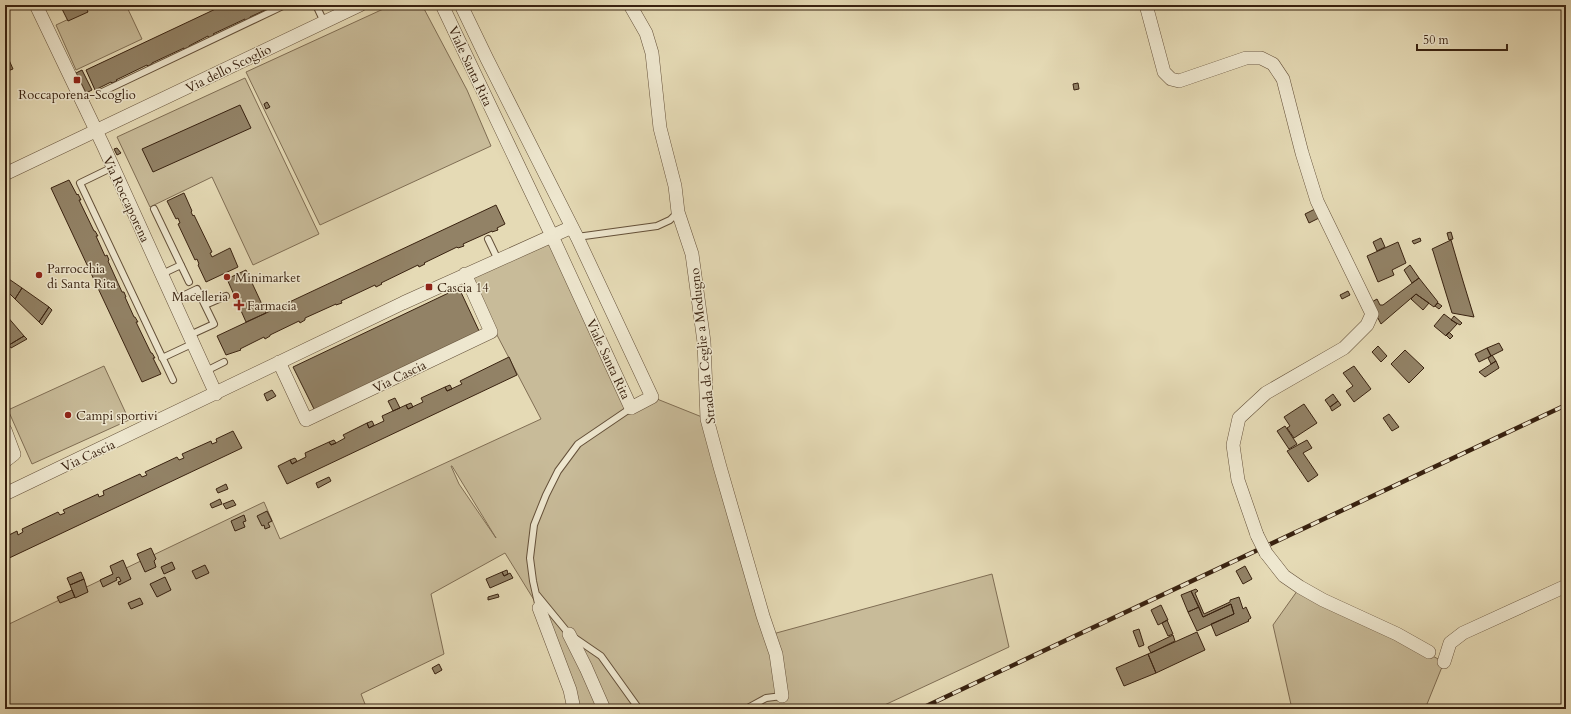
<svg xmlns="http://www.w3.org/2000/svg" width="1571" height="714" viewBox="0 0 1571 714" font-family="Cardo,serif">
<style>
.green{fill:#c8bb99;stroke:#806e54;fill-rule:evenodd}
.building{fill:#928266;stroke:#392210}
.lines{fill:none;stroke-linecap:round;stroke-linejoin:round}
.lane-casing{stroke:#645039;stroke-width:8}
.street-casing{stroke:#645039;stroke-width:14}
.lane{stroke:#eee7cf;stroke-width:6}
.street{stroke:#eee7cf;stroke-width:13}
.rail-casing{stroke:#392210;stroke-width:4.5}
.rail{stroke:#eee7cf;stroke-width:3;stroke-dasharray:9;stroke-linecap:butt}
.street-bridge-casing{stroke:#645039;stroke-width:14;stroke-linecap:butt}
.street-bridge{stroke:#eee7cf;stroke-width:13}
.poi-dot{fill:#8f2418;stroke:#eee7cf;stroke-width:1.5}
.labels{text-anchor:middle;stroke-width:3;stroke-linejoin:round;paint-order:stroke}
.street-label{font-size:13px;fill:#392210;stroke:#eee7cf}
.poi-label{font-size:13px;fill:#392210;stroke:#eee7cf;text-anchor:start}
</style>
<rect width="100%" height="100%" fill="#e5dab5"/>
<filter id="stains"><feTurbulence type="fractalNoise" baseFrequency=".005" numOctaves="4"/><feColorMatrix values="0 0 0 0 .2 0 0 0 0 .09 0 0 0 0 .02 0 0 0 .5 -.17"/></filter>
<radialGradient id="worn" r=".72"><stop offset=".6" stop-color="#630" stop-opacity="0"/><stop offset="1" stop-color="#630" stop-opacity=".3"/></radialGradient>
<path class="green" d="M 86,5 L 126,5 L 142,39 L 76,70 L 56,25 L 88,10 Z
M 392,5 L 422,5 L 467,90 L 491,146 L 320,225 L 246,72 Z
M 245,78 L 319,234 L 253,265 L 212,177 L 150,207 L 117,137 Z
M 552,236 L 631,407 L 652,397 L 707,419 L 769,635 L 992,574 L 1009,647 L 876,709 L 574,709 L 539,608 L 505,553 L 431,594 L 444,654 L 361,694 L 367,709 L 5,709 L 5,626 L 264,502 L 280,539 L 541,419 L 465,274 ZM 451,466 L 452,466 L 496,538 L 459,484 Z
M 104,366 L 129,420 L 32,464 L 8,410 Z
M 1300,587 L 1444,662 L 1425,709 L 1292,709 L 1273,625 Z"/>
<path class="building" d="M 60,5 L 85,5 L 88,12 L 68,21 Z
M 224,5 L 276,5 L 250,17 L 250,18 L 245,21 L 245,19 L 213,34 L 214,35 L 209,38 L 208,36 L 189,46 L 189,47 L 184,49 L 184,48 L 152,63 L 152,64 L 148,66 L 147,65 L 116,80 L 117,81 L 112,83 L 111,82 L 95,90 L 86,70 Z
M 5,51 L 13,69 L 5,72 Z
M 82,70 L 92,90 L 86,93 L 76,73 Z
M 1078,83 L 1079,89 L 1074,90 L 1073,84 Z
M 267,102 L 270,107 L 266,109 L 264,104 Z
M 240,105 L 251,128 L 153,172 L 142,149 Z
M 117,148 L 121,153 L 117,155 L 114,149 Z
M 69,180 L 77,195 L 78,194 L 81,200 L 79,200 L 94,231 L 95,231 L 98,236 L 96,236 L 105,256 L 107,255 L 109,260 L 108,261 L 122,292 L 124,292 L 126,297 L 125,297 L 134,317 L 135,317 L 138,322 L 136,322 L 151,353 L 152,353 L 155,358 L 153,358 L 161,374 L 142,382 L 51,188 Z
M 184,193 L 192,211 L 191,212 L 193,216 L 194,215 L 212,252 L 210,253 L 212,257 L 230,248 L 238,267 L 206,282 L 198,265 L 199,264 L 197,259 L 195,260 L 178,224 L 180,223 L 178,218 L 176,219 L 167,201 Z
M 496,205 L 505,224 L 497,228 L 498,230 L 492,232 L 492,231 L 463,244 L 464,246 L 458,248 L 457,247 L 424,263 L 425,264 L 419,267 L 418,265 L 381,283 L 382,284 L 376,287 L 375,285 L 341,301 L 342,303 L 336,305 L 336,304 L 305,318 L 305,320 L 300,323 L 299,321 L 270,335 L 270,336 L 265,339 L 264,337 L 240,349 L 241,350 L 226,355 L 217,336 Z
M 1315,209 L 1319,218 L 1309,223 L 1305,214 Z
M 1451,232 L 1453,239 L 1449,240 L 1447,233 Z
M 1381,238 L 1385,247 L 1377,251 L 1373,242 Z
M 1420,238 L 1421,241 L 1414,244 L 1412,241 Z
M 1451,240 L 1463,281 L 1474,317 L 1452,313 L 1433,251 L 1432,249 Z
M 1398,242 L 1406,263 L 1392,270 L 1394,275 L 1378,282 L 1367,256 Z
M 1410,265 L 1419,278 L 1412,283 L 1404,270 Z
M 246,270 L 266,313 L 246,322 L 227,279 Z
M 6,277 L 22,288 L 15,299 L 8,292 L 5,295 L 5,279 Z
M 1419,278 L 1438,302 L 1434,307 L 1416,294 L 1381,324 L 1370,303 L 1377,299 L 1380,305 L 1383,305 Z
M 22,288 L 49,307 L 39,322 L 15,299 Z
M 459,288 L 480,333 L 315,411 L 293,367 Z
M 1348,291 L 1350,295 L 1342,299 L 1340,295 Z
M 1416,294 L 1429,303 L 1423,310 L 1411,299 Z
M 1438,303 L 1442,306 L 1439,309 L 1435,306 Z
M 49,307 L 52,310 L 42,325 L 39,322 Z
M 1444,314 L 1457,324 L 1446,336 L 1434,326 Z
M 6,315 L 24,336 L 9,345 L 5,338 L 5,316 Z
M 1454,316 L 1462,323 L 1460,325 L 1451,320 Z
M 1449,332 L 1453,336 L 1450,339 L 1446,335 Z
M 24,336 L 27,339 L 11,348 L 9,345 Z
M 1499,343 L 1503,350 L 1491,356 L 1487,348 Z
M 1378,346 L 1387,356 L 1381,362 L 1372,352 Z
M 1487,348 L 1491,356 L 1479,362 L 1475,354 Z
M 1405,350 L 1424,368 L 1409,383 L 1391,364 Z
M 1492,355 L 1496,361 L 1491,364 L 1488,358 Z
M 509,357 L 517,375 L 287,484 L 278,466 L 290,460 L 292,464 L 306,457 L 305,453 L 329,442 L 331,445 L 336,443 L 345,438 L 343,435 L 367,423 L 369,428 L 384,421 L 382,416 L 406,405 L 408,409 L 423,402 L 421,398 L 445,387 L 447,391 L 462,384 L 460,381 Z
M 1496,361 L 1499,368 L 1485,377 L 1479,372 Z
M 1354,366 L 1371,389 L 1354,402 L 1346,391 L 1353,386 L 1343,373 Z
M 450,385 L 452,389 L 447,391 L 445,387 Z
M 272,390 L 276,396 L 267,401 L 264,394 Z
M 1333,394 L 1338,401 L 1330,407 L 1325,400 Z
M 395,398 L 400,408 L 393,411 L 388,401 Z
M 1338,401 L 1341,405 L 1332,411 L 1330,407 Z
M 411,403 L 413,407 L 408,409 L 406,405 Z
M 1304,404 L 1317,423 L 1294,438 L 1287,428 L 1290,426 L 1284,417 Z
M 1389,414 L 1399,427 L 1392,431 L 1383,418 Z
M 372,421 L 374,425 L 369,428 L 367,423 Z
M 1285,426 L 1297,444 L 1289,449 L 1277,431 Z
M 233,431 L 242,448 L 5,560 L 5,537 L 17,531 L 18,535 L 23,532 L 22,529 L 58,512 L 60,515 L 65,513 L 63,510 L 98,494 L 99,497 L 104,495 L 103,491 L 140,474 L 142,477 L 147,475 L 145,472 L 177,457 L 179,460 L 184,458 L 182,454 L 211,441 L 212,444 L 217,442 L 216,439 Z
M 334,440 L 336,443 L 331,445 L 329,442 Z
M 1307,440 L 1312,448 L 1303,453 L 1318,475 L 1308,482 L 1287,451 Z
M 295,458 L 297,461 L 292,464 L 290,460 Z
M 329,477 L 331,481 L 318,488 L 316,483 Z
M 226,484 L 228,489 L 218,493 L 216,489 Z
M 220,499 L 222,504 L 212,508 L 210,504 Z
M 233,500 L 236,505 L 226,509 L 223,504 Z
M 267,511 L 272,521 L 268,523 L 270,527 L 265,529 L 264,525 L 262,526 L 257,516 Z
M 244,515 L 246,521 L 243,522 L 245,527 L 235,531 L 231,521 Z
M 151,548 L 156,559 L 154,561 L 156,567 L 145,572 L 137,554 Z
M 123,560 L 131,579 L 119,585 L 118,582 L 121,581 L 119,577 L 116,578 L 117,580 L 103,587 L 100,580 L 113,574 L 110,566 Z
M 172,562 L 175,569 L 164,574 L 161,567 Z
M 205,565 L 209,573 L 196,579 L 192,571 Z
M 1245,566 L 1252,579 L 1243,584 L 1236,571 Z
M 507,570 L 508,574 L 504,576 L 502,572 Z
M 81,572 L 84,579 L 70,585 L 67,578 Z
M 502,572 L 504,576 L 510,573 L 513,578 L 490,588 L 486,579 Z
M 165,577 L 171,590 L 157,597 L 150,584 Z
M 84,579 L 88,592 L 75,598 L 70,585 Z
M 1196,589 L 1198,591 L 1195,593 L 1204,614 L 1230,602 L 1230,600 L 1239,597 L 1243,609 L 1246,607 L 1251,618 L 1248,620 L 1249,621 L 1216,636 L 1211,624 L 1234,614 L 1231,604 L 1203,617 L 1191,591 Z
M 72,590 L 75,597 L 60,603 L 57,597 Z
M 1191,591 L 1199,607 L 1188,612 L 1181,595 Z
M 498,594 L 499,597 L 488,600 L 488,597 Z
M 140,598 L 143,604 L 131,609 L 128,603 Z
M 1231,604 L 1234,614 L 1197,631 L 1188,612 L 1199,607 L 1203,617 Z
M 1161,605 L 1168,620 L 1158,625 L 1151,610 Z
M 1167,620 L 1173,634 L 1168,636 L 1162,623 Z
M 1139,629 L 1144,645 L 1139,647 L 1133,631 Z
M 1197,632 L 1205,650 L 1156,673 L 1148,654 Z
M 1173,635 L 1175,641 L 1151,653 L 1148,647 Z
M 1148,654 L 1156,673 L 1124,686 L 1116,668 Z
M 439,664 L 442,670 L 435,674 L 432,668 Z"/>
<g class="lines">
<defs>
<path id="lane" d="M 316,5 L 324,22
M 100,93 L 285,5
M 113,167 L 80,183 L 173,380
M 154,209 L 189,282
M 577,237 L 657,226 L 670,220 L 678,212
M 488,239 L 498,260
M 162,274 L 181,265
M 174,300 L 197,289 L 214,324 L 190,335
M 205,305 L 226,296
M 162,358 L 194,343
M 206,371 L 224,362
M 537,595 L 569,634 L 601,656 L 639,709
M 539,608 L 533,581 L 530,558 L 534,525 L 546,495 L 558,471 L 578,444 L 631,408
M 746,709 L 766,698 L 782,696"/>
<path id="street" d="M 36,5 L 103,145 L 216,394
M 442,5 L 552,236 L 631,408 L 652,397 L 577,237 L 487,59 L 461,5
M 630,5 L 646,33 L 652,53 L 660,128 L 675,186 L 678,212 L 692,254 L 704,342 L 707,419 L 720,467 L 763,616 L 776,654 L 782,696
M 1146,5 L 1164,72 L 1171,79 L 1179,81 L 1246,58 L 1261,58 L 1273,64 L 1283,79 L 1302,153 L 1317,201 L 1372,314 L 1367,325 L 1344,348 L 1266,393 L 1239,418 L 1233,445 L 1238,480 L 1257,535
M 5,174 L 360,5
M 279,362 L 306,420 L 491,332 L 465,274
M 5,430 L 14,454 L 5,461
M 5,494 L 403,303 L 572,227
M 1266,553 L 1284,576 L 1300,587 L 1323,600 L 1397,634 L 1429,652
M 539,608 L 570,690 L 574,709
M 569,634 L 586,668 L 604,709
M 1444,662 L 1450,643 L 1463,633 L 1566,586"/>
</defs>
<use href="#lane" class="lane-casing"/>
<use href="#street" class="street-casing"/>
<use href="#lane" class="lane"/>
<use href="#street" class="street"/>
<defs>
<path id="rail" d="M 920,709 L 1566,405"/>
</defs>
<use href="#rail" class="rail-casing"/>
<use href="#rail" class="rail"/>
<defs>
<path id="street-bridge" d="M 1257,535 L 1266,553"/>
</defs>
<use href="#street-bridge" class="street-bridge-casing"/>
<use href="#street-bridge" class="street-bridge"/>
</g>
<g class="poi-dot">
<rect x="73" y="76" width="8" height="8" rx="2"/>
<circle cx="39" cy="275" r="4"/>
<circle cx="227" cy="277" r="4"/>
<rect x="425" y="283" width="8" height="8" rx="2"/>
<circle cx="236" cy="296" r="4"/>
<path d="M237 299h4v4h4v4h-4v4h-4v-4h-4v-4h4z"/>
<circle cx="68" cy="415" r="4"/>
</g>
<g class="labels">
<g class="street-label">
<text transform="translate(471 66) rotate(65)" y="5">Viale Santa Rita</text>
<text transform="translate(228 68) rotate(-26)" y="5">Via dello Scoglio</text>
<text transform="translate(127 199) rotate(65)" y="5">Via Roccaporena</text>
<text transform="translate(702 346) rotate(-96)" y="5">Strada da Ceglie a Modugno</text>
<text transform="translate(609 359) rotate(65)" y="5">Viale Santa Rita</text>
<text transform="translate(399 376) rotate(-26)" y="5">Via Cascia</text>
<text transform="translate(88 455) rotate(-25)" y="5">Via Cascia</text>
</g>
<g class="poi-label">
<text x="77" y="99" text-anchor="middle">Roccaporena-Scoglio</text>
<text x="47" y="273">Parrocchia<tspan x="47" dy="15">di Santa Rita</tspan></text>
<text x="235" y="282">Minimarket</text>
<text x="437" y="292">Cascia 14</text>
<text x="228" y="301" text-anchor="end">Macelleria</text>
<text x="247" y="310">Farmacia</text>
<text x="76" y="420">Campi sportivi</text>
</g>
</g>
<rect width="1571" height="714" fill="none" stroke="#e5dab5" stroke-width="20"/>
<rect x="6" y="6" width="1559" height="702" fill="none" stroke="#392210" stroke-width="2"/>
<rect x="10" y="10" width="1551" height="694" fill="none" stroke="#392210"/>
<path d="M1417 44v6h90v-6" fill="none" stroke="#392210" stroke-width="2"/>
<text x="1423" y="44" font-size="12" fill="#392210" stroke="#eee7cf" stroke-width="3" paint-order="stroke">50 m</text>
<rect width="100%" height="100%" filter="url(#stains)"/>
<rect width="100%" height="100%" fill="url(#worn)"/>
</svg>
